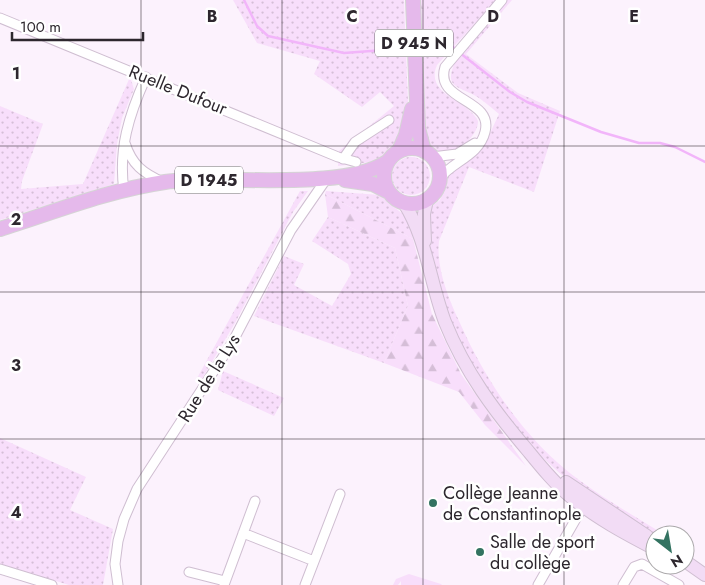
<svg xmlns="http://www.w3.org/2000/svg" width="705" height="585" viewBox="0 0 705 585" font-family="Jost,sans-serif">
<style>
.grass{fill:url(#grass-dots)}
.forest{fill:url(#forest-firs)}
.garden{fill:#f8defb}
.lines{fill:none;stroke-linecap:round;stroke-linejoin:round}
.stream{stroke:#f2b5fa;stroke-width:2.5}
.street-casing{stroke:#cfbed1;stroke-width:11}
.secondary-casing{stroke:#cfbed1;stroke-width:14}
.primary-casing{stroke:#d5d4d5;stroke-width:16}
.street{stroke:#fff;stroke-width:9}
.secondary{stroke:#f2dcf5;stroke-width:12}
.primary{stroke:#e5b9eb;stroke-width:14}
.grid{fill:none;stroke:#2d272e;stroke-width:1;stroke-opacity:0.55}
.poi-dot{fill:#337361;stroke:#fff;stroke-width:2}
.labels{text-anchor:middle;stroke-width:5;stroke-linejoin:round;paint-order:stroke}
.shield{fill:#fff;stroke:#6c686d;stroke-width:1}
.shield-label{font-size:16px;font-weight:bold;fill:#2d272e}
.street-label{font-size:18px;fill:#2d272e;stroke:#fff}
.poi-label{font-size:18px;fill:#2d272e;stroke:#fff;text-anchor:start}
.grid-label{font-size:16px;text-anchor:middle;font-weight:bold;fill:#2d272e;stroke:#fff;stroke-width:5;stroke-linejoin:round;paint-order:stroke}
</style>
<defs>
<pattern id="grass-dots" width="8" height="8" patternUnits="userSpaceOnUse" patternTransform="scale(1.25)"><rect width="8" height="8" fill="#f8defb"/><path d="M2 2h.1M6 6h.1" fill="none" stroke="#d5bed7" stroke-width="1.8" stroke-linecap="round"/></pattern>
<pattern id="forest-firs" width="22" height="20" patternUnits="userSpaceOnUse" patternTransform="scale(1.25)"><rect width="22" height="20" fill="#f8defb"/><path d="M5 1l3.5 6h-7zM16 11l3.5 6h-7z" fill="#d5bed7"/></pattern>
</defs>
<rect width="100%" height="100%" fill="#fcf2fd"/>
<path class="grass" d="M 233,0 L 404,0 L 408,103 L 401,140 L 380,161 L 338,166 L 339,151 L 394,106 L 380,92 L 362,107 L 314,74 L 320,61 L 257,43 Z
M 427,0 L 496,0 L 437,65 C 424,95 469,100 478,121 C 478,143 439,164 428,145 C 420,131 422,58 422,37 L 434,31 L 427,26 Z
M 507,0 L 512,0 L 466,54 L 518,93 L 560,111 L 534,192 L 469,167 L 439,241 C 436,267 448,298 459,321 C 486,382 525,440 579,480 C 606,500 636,517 665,535 L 655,535 L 655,538 C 628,521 600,506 575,486 C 513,437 463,366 440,290 C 433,264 425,235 429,208 L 440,200 L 448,177 L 484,146 L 499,114 C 492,108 483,100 474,95 C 457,86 444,87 455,62 Z
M 130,77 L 134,89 L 122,118 L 117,144 L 114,184 L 0,220 L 0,106 L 43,124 L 22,181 L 21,189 L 83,184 Z
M392 176a19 19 0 1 1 38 0a19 19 0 1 1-38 0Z
M 300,191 L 308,191 L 293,212 L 235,323 L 200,382 L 196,380 Z
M 326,191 L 380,195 L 405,216 L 410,223 L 413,239 L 325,194 Z
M 328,217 L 395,248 L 408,306 L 384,363 L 254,316 L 284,256 L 304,264 L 294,285 L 332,306 L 351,274 L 348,264 L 312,241 Z
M 223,371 L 284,398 L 274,416 L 218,390 Z
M 0,438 L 86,477 L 70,510 L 113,529 L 103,585 L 69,585 L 0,564 Z"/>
<path class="forest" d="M 420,0 L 427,0 L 427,26 L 435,31 L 422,37 Z
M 325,194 L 413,239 L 432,314 L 461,374 L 526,466 L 485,425 L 459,392 L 384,363 L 408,306 L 395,248 L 328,217 Z"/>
<path class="garden" d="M 409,574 L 441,584 L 442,585 L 401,585 L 401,581 L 398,585 L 393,585 L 396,579 Z"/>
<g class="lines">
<path class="stream" d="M 244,0 L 257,26 L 268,36 L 344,53 L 398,49
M 422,43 L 440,38 L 456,49
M 460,53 L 510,92 L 527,102 L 601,132 L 639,143 L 660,143 L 675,147 L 705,162"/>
<defs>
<path id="street" d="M 0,18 L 338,157 L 356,162
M 125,143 C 132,165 143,173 163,182
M 432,157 L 457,154 L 475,143
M 343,159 L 355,142 L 389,120
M 440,178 C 453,161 479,156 485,132 C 494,98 434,102 445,67 L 502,0
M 124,191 C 118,149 129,115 146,77
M 243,533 L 314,561
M 0,569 L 52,585
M 189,572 L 225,581
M 118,585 L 115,564 L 118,541 L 124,519 L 137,489 L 232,343 L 291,230 L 327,178
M 224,585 L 255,501
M 305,585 L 340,494
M 538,585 L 585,503
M 623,585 L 634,567 L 642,564 L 679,585"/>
<path id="secondary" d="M 404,203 C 427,239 430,283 445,322 C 465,372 495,412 529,452 C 542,468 555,484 571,497 C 596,518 626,534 655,549
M 425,241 L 424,214 L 427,200
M 566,482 L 647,536
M 685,561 L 705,575"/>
<path id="primary" d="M 413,0 L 418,128 L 424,151
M384 176a28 28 0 1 1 56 0a28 28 0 1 1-56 0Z
M 399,151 L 406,135 L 412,109
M 345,180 L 373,184 L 387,191
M 0,229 C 54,212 109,190 165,182 C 223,174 341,192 387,162"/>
</defs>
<use href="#street" class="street-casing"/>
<use href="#secondary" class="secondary-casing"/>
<use href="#primary" class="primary-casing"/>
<use href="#street" class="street"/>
<use href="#secondary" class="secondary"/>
<use href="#primary" class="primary"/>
</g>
<path class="grid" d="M 141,0 L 141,585M 282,0 L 282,585M 423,0 L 423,585M 564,0 L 564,585M 0,146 L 705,146M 0,292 L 705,292M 0,439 L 705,439"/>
<g class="poi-dot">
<circle cx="433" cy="503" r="5"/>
<circle cx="480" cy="552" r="5"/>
</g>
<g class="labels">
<g class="shield">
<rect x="375" y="29.5" width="78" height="27" rx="4"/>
<rect x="175" y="166.5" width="68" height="27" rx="4"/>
</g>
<g class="shield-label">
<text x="414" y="49">D 945 N</text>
<text x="209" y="186">D 1945</text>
</g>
<g class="street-label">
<text transform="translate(178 90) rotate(22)" y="6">Ruelle Dufour</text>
<text transform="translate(209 378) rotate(-58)" y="6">Rue de la Lys</text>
</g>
<g class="poi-label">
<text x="443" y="499">Collège Jeanne<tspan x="443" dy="21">de Constantinople</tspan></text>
<text x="490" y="548">Salle de sport<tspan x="490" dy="21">du collège</tspan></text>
</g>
</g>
<g class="grid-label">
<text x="212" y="22">B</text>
<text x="352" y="22">C</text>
<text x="493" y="22">D</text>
<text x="634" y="22">E</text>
<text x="16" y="79">1</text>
<text x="16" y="225">2</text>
<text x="16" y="371">3</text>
<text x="16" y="518">4</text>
</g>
<g transform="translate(670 550) rotate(149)"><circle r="24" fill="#ffffff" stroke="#aba9ab"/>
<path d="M0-4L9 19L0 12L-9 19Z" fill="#337361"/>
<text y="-8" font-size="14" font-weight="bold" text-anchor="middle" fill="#2d272e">N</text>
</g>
<path d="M12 32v8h131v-8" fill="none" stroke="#2d272e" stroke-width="2.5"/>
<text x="20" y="32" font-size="15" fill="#2d272e" stroke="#ffffff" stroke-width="4" paint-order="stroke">100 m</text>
</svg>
